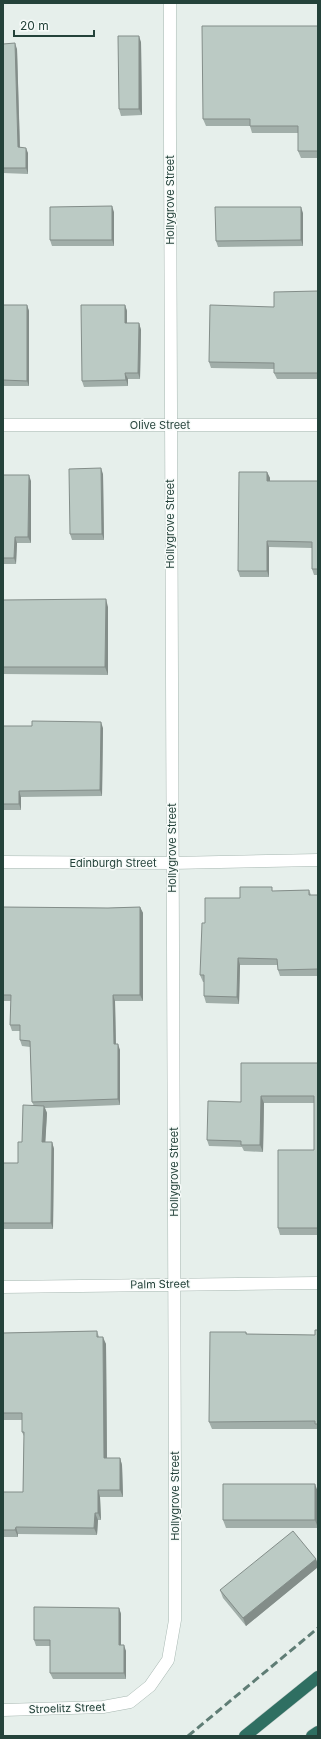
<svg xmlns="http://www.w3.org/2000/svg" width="321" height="1739" viewBox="0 0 321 1739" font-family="Inter,sans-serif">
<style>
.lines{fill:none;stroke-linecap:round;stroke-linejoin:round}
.street-casing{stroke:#a8b8b2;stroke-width:13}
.highway-casing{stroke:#c2cac8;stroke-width:13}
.street{stroke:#fff;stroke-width:12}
.highway{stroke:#2f6f62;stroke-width:12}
.rail{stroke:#5f7d75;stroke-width:3;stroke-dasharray:8 4;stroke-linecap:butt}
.wall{fill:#a1aea9}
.shaded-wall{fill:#838d89}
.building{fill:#bbcac4;stroke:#838d89}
.labels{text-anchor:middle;stroke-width:3;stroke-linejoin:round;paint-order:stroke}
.street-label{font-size:11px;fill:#24423a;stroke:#f7fbf9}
</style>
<rect width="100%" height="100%" fill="#e6efeb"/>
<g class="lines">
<defs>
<path id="street" d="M 3,425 L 318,425
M 3,862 L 172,863 L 318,860
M 3,1287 L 318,1283
M 3,1710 L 103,1707 L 130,1702 L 150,1686 L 168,1660 L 175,1620 C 176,1081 169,542 170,3"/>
<path id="highway" d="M 245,1736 L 318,1677
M 312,1736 L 318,1732"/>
</defs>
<use href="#street" class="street-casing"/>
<use href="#highway" class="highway-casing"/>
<use href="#street" class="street"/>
<use href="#highway" class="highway"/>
<path class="rail" d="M 188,1736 L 318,1628"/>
</g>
<path class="wall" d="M 318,26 L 318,158 L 301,158 L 298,151 L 298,133 L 252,133 L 250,126 L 206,126 L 203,119 Z
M 141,42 L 142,115 L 121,116 L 119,109 Z
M 3,44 L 17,49 L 20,147 L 28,153 L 28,174 L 3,173 Z
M 114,212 L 114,246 L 52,246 L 50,240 Z
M 303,213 L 303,246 L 218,247 L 216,241 Z
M 318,291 L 318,379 L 277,379 L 274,373 L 274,369 L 211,368 L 209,362 L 274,307 Z
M 3,305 L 27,305 L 29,311 L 29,386 L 3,386 Z
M 125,305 L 127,311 L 127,323 L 139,323 L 141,330 L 140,379 L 128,379 L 128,386 L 84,387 L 82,381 Z
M 267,472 L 270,478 L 270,481 L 318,481 L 318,575 L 314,575 L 312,569 L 312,548 L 269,547 L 269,577 L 240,577 L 238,571 Z
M 103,474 L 104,540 L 72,540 L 70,534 Z
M 3,475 L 31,481 L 31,543 L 17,543 L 16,564 L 3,564 Z
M 3,600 L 108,607 L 108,675 L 3,674 Z
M 3,726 L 103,728 L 102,796 L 21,797 L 21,810 L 3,810 Z
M 309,890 L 311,895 L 318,895 L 318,976 L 280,976 L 278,970 L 278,965 L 240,965 L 239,1004 L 206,1003 L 204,996 L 204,982 L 203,982 L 200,975 L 240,898 L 273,891 Z
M 3,907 L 108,908 L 140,907 L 143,913 L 143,1001 L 115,1001 L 116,1044 L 120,1050 L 120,1105 L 45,1108 L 47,1113 L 45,1142 L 52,1142 L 54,1149 L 53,1229 L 3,1229 L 3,1163 L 18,1163 L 22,1142 L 34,1106 L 32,1102 L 30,1047 L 22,1046 L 20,1040 L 20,1031 L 12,1031 L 10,1025 L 11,1001 L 3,1001 Z
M 318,1063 L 318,1235 L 280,1235 L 278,1228 L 314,1150 L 314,1103 L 264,1103 L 263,1152 L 244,1151 L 242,1147 L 209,1146 L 207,1140 L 241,1102 Z
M 318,1330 L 318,1431 L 317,1429 L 212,1429 L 209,1422 L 246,1332 L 247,1334 L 315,1335 Z
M 97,1331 L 99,1337 L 106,1344 L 107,1458 L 120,1458 L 122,1465 L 123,1497 L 100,1497 L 101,1520 L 98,1520 L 97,1535 L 18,1534 L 18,1537 L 3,1537 L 3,1492 L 23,1492 L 24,1436 L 22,1432 L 22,1420 L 3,1420 L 3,1333 Z
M 315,1484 L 318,1528 L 226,1528 L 223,1520 Z
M 316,1559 L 318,1565 L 318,1567 L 246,1626 L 223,1598 L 220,1590 Z
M 119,1608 L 121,1614 L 121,1645 L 126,1651 L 126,1679 L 53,1679 L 50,1673 L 50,1646 L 36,1646 L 34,1640 Z"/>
<path class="shaded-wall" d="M 139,36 L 141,42 L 142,115 L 139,109 Z
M 15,43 L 17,49 L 20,153 L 18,147 Z
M 26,148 L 28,153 L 28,174 L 26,168 Z
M 112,206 L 114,212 L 114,246 L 112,240 Z
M 301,207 L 303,213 L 303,246 L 301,240 Z
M 27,305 L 29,311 L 29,386 L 27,381 Z
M 125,305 L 127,311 L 127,330 L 125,323 Z
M 139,323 L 141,330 L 140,379 L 138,373 Z
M 125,373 L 128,379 L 128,386 L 126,380 Z
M 101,468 L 103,474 L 104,540 L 102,534 Z
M 267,472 L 270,478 L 270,487 L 267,481 Z
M 29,475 L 31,481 L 31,543 L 28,537 Z
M 15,537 L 17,543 L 16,564 L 14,558 Z
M 267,541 L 269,547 L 269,577 L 267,571 Z
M 106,599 L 108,607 L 108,675 L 105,667 Z
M 101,722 L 103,728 L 102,796 L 100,790 Z
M 19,791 L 21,797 L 21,810 L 19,804 Z
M 140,907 L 143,913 L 143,1001 L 140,995 Z
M 238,958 L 240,965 L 239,1004 L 237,997 Z
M 113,995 L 115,1001 L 116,1051 L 114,1044 Z
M 118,1044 L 120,1050 L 120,1105 L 118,1099 Z
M 261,1096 L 264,1103 L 263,1152 L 260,1145 Z
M 44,1106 L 47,1113 L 45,1149 L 42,1142 Z
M 52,1142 L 54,1149 L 53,1229 L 51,1223 Z
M 103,1337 L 106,1344 L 107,1465 L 104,1458 Z
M 120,1458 L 122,1465 L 123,1497 L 120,1490 Z
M 315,1484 L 318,1492 L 318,1528 L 315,1520 Z
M 98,1490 L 100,1497 L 101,1520 L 98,1513 Z
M 95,1513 L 98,1520 L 97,1535 L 94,1528 Z
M 16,1527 L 18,1534 L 18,1537 L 15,1530 Z
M 316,1559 L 318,1565 L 318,1567 L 246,1626 L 243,1618 Z
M 119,1608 L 121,1614 L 121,1651 L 119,1645 Z
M 124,1645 L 126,1651 L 126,1679 L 124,1673 Z"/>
<path class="building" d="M 202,26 L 318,26 L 318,151 L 298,151 L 298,126 L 250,126 L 250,119 L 203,119 Z
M 118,36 L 139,36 L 139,109 L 119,109 Z
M 15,43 L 18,147 L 26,148 L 26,168 L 3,168 L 3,44 Z
M 112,206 L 112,240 L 50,240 L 50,207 Z
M 215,207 L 301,207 L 301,240 L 216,241 Z
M 318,291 L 318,373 L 274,373 L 274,363 L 209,362 L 210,305 L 274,307 L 274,292 Z
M 3,305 L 27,305 L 27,381 L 3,380 Z
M 81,305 L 125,305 L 125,323 L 139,323 L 138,373 L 125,373 L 126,380 L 82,381 Z
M 101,468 L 102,534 L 70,534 L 69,469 Z
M 239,472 L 267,472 L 267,481 L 318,481 L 318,569 L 312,569 L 312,542 L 267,541 L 267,571 L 238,571 Z
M 3,475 L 29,475 L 28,537 L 15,537 L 14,558 L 3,558 Z
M 106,599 L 105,667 L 3,667 L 3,600 Z
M 32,721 L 101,722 L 100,790 L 19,791 L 19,804 L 3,804 L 3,726 L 32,726 Z
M 240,887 L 272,887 L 272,891 L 309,890 L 309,895 L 318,895 L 318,969 L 278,970 L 277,959 L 238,958 L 237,997 L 204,996 L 204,975 L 200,975 L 202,923 L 205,923 L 205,898 L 240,898 Z
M 3,907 L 108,908 L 140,907 L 140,995 L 113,995 L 114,1044 L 118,1044 L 118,1099 L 32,1102 L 30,1041 L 20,1040 L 20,1025 L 10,1025 L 11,995 L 3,995 Z
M 241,1063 L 318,1063 L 318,1228 L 278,1228 L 278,1150 L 314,1150 L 314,1096 L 261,1096 L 260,1145 L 241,1145 L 241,1141 L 207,1140 L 208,1101 L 241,1102 Z
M 23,1105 L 44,1106 L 42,1142 L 52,1142 L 51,1223 L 3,1223 L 3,1163 L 18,1163 L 18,1142 L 22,1142 Z
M 315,1330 L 318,1330 L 318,1424 L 315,1424 L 315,1421 L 209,1422 L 210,1332 L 246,1332 L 246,1334 L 315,1335 Z
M 97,1331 L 97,1337 L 103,1337 L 104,1458 L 120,1458 L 120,1490 L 98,1490 L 98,1513 L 95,1513 L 94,1528 L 16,1527 L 15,1530 L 3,1530 L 3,1492 L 23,1492 L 24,1432 L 22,1432 L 22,1413 L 3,1413 L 3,1333 Z
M 223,1484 L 315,1484 L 315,1520 L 223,1520 Z
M 293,1531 L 316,1559 L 243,1618 L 220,1590 Z
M 34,1607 L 119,1608 L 119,1645 L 124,1645 L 124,1673 L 50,1673 L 50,1640 L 34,1640 Z"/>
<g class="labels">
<g class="street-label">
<text transform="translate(170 200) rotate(-90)" y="4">Hollygrove Street</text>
<text x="160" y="429">Olive Street</text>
<text transform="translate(170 524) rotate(-90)" y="4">Hollygrove Street</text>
<text transform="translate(172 848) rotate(-90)" y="4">Hollygrove Street</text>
<text x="113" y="867">Edinburgh Street</text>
<text transform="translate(174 1172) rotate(-90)" y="4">Hollygrove Street</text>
<text transform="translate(160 1284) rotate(-1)" y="4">Palm Street</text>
<text transform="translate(175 1496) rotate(-90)" y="4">Hollygrove Street</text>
<text transform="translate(67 1708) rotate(-2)" y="4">Stroelitz Street</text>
</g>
</g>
<rect width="321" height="1739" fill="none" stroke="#24423a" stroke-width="8"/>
<path d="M14 30v6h80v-6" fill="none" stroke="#24423a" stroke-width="2"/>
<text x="20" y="30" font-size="12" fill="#24423a" stroke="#f7fbf9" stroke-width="3" paint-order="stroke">20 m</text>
</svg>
